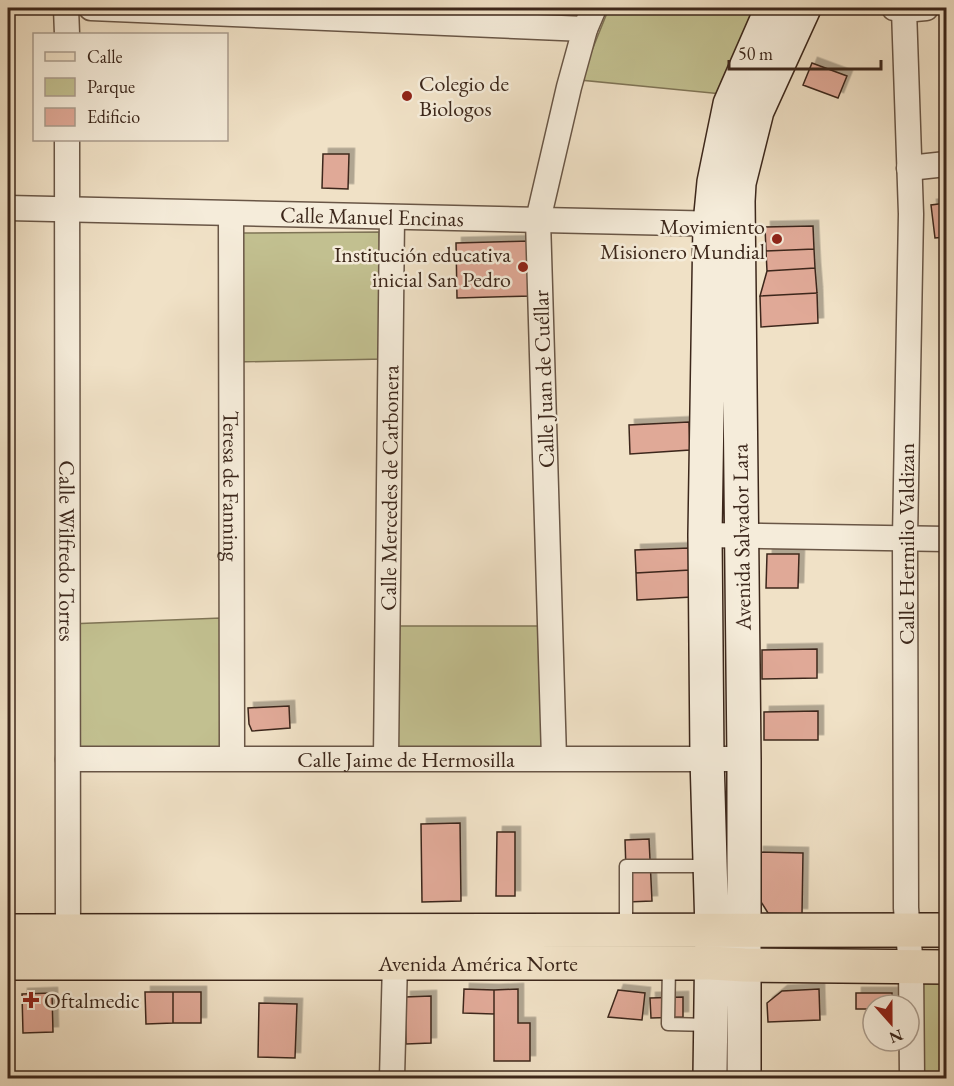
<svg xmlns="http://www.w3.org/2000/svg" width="954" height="1086" viewBox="0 0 954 1086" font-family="'EB Garamond',serif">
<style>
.green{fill:#c2c090;stroke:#7f7456;stroke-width:1.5}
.building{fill:#e0a997;stroke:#3c271b;stroke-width:1.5;filter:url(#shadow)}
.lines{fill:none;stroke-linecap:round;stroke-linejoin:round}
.lane-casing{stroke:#695646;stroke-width:15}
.street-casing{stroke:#695646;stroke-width:27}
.secondary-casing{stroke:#3c271b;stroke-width:36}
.primary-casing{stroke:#3c271b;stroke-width:36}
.lane{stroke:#f5ecda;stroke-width:12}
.street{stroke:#f5ecda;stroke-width:24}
.secondary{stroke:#f5ecda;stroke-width:33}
.primary{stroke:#f0e1c6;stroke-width:33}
.poi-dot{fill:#8f2418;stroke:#f5ecda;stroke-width:2}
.labels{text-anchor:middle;stroke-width:5;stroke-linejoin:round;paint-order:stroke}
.poi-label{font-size:22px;fill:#3c271b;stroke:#f5ecda;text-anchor:start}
.street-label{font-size:22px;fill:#3c271b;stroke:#f5ecda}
</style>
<defs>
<filter id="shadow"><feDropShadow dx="5.5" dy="-5.5" stdDeviation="0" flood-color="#0004"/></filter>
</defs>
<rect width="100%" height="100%" fill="#f0e1c6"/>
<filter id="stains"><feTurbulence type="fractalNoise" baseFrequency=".00333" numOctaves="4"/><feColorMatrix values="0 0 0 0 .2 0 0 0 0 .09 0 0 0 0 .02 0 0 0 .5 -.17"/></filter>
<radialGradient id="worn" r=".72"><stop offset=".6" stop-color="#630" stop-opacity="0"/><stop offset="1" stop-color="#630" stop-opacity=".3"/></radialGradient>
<path class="green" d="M 609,8 L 751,8 L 756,9 L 722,94 L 580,80 Z
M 379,232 L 384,359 L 236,362 L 242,233 Z
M 221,618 L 224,752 L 65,749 L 68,624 Z
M 397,626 L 541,626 L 543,750 L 394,749 Z
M 946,980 L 946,1078 L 921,1078 L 920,981 Z"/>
<path class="building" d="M 812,63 L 847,76 L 838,98 L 803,85 Z
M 323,154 L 349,154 L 348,189 L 322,188 Z
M 946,203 L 946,237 L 935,238 L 931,205 Z
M 813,226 L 814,249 L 766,251 L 765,227 Z
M 531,241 L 532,296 L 457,298 L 456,243 Z
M 814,249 L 815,268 L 767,271 L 766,251 Z
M 815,268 L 817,293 L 760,296 L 767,271 Z
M 817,293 L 818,323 L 761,327 L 760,296 Z
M 689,422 L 690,450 L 630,454 L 629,425 Z
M 690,548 L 690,570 L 636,573 L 635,550 Z
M 767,554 L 799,554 L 798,588 L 766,588 Z
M 690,570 L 692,597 L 637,600 L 636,573 Z
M 817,649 L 817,678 L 762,679 L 762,650 Z
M 289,706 L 290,728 L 252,731 L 249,724 L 248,708 Z
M 818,711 L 818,740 L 764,740 L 764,712 Z
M 460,823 L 461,901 L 422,902 L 421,824 Z
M 497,832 L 515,832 L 515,896 L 496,896 Z
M 649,839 L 652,901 L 627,902 L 625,840 Z
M 758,852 L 803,853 L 802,914 L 768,913 L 758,897 Z
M 464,989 L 494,990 L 494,1014 L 463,1013 Z
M 518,989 L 518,1023 L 530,1023 L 530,1061 L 494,1061 L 494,990 Z
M 819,989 L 820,1020 L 768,1022 L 767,1003 L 782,991 Z
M 618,990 L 645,993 L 642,1020 L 608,1017 Z
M 145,992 L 173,992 L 173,1023 L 146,1024 Z
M 173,992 L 201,992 L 201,1023 L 173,1023 Z
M 52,993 L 53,1032 L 23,1033 L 22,994 Z
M 856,993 L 892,993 L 892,1005 L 873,1005 L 873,1009 L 856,1009 Z
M 431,996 L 431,1043 L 406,1044 L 405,997 Z
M 683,997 L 683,1017 L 651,1018 L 650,998 Z
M 259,1003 L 297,1004 L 295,1058 L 258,1057 Z"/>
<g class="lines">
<defs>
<path id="lane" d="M 626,930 L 626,866 L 709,866
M 669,965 L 668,1024 L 711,1025"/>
<g id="street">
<path d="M 66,8 L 67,34"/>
<path d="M 91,8 L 585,29"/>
<path d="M 894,8 L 904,10 L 926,8"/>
<path d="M 904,10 L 911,214 L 905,538 L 906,908 L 911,967 L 912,1078"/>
<path id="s1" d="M 67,140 L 68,945"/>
<path d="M 909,168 L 946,164"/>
<path id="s2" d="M 8,208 L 725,224"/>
<path id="s3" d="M 231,214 L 232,758"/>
<path d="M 705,535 L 946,539"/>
<path id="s4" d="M 386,758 L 392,217"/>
<path d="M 554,758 L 538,220 L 569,87 L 585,29 L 594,8"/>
<path id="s5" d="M 68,759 L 744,759"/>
<path d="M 392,1078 L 395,962"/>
</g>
<path id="secondary" d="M 710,1078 L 712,930 L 707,758 L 705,535 L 710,224 L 714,182 L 730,104 L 772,8
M 744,1078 L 744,759 L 738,201 L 739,183 L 757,111 L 804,8"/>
<g id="primary">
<path d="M 8,931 L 946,930"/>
<path id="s6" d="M 8,963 L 711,963 L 744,965 L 946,967"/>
</g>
</defs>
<use href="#lane" class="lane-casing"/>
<use href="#street" class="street-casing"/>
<use href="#secondary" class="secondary-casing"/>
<use href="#primary" class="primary-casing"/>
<use href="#lane" class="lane"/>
<use href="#street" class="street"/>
<use href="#secondary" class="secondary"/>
<use href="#primary" class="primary"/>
</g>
<g class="poi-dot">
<circle cx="407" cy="96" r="6"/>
<circle cx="777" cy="239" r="6"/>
<circle cx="523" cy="267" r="6"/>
<path d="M28 991h6v6h6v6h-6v6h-6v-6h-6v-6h6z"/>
</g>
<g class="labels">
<g class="poi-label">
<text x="419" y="91">Colegio de<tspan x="419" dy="25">Biologos</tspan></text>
<text x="765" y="234" text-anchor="end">Movimiento<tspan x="765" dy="25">Misionero Mundial</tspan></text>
<text x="511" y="262" text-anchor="end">Institución educativa<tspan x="511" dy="25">inicial San Pedro</tspan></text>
<text x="44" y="1008">Oftalmedic</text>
</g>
<g class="street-label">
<text dy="8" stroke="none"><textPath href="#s2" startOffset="364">Calle Manuel Encinas</textPath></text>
<text transform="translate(543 379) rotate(-92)" y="8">Calle Juan de Cuéllar</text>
<text dy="8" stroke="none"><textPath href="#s3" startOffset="272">Teresa de Fanning</textPath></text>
<text dy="8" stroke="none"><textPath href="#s4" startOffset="270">Calle Mercedes de Carbonera</textPath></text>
<text transform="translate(741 537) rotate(-91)" y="8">Avenida Salvador Lara</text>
<text transform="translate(906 544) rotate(-90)" y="8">Calle Hermilio Valdizan</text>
<text dy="8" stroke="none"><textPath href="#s1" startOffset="411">Calle Wilfredo Torres</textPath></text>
<text dy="8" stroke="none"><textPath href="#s5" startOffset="338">Calle Jaime de Hermosilla</textPath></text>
<text dy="8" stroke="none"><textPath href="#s6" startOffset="470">Avenida América Norte</textPath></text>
</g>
</g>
<rect width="954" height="1086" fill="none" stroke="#f0e1c6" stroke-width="30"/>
<rect x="9" y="9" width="936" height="1068" fill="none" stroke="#3c271b" stroke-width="3"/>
<rect x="15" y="15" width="924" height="1056" fill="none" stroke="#3c271b" stroke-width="1.5"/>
<rect x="33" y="33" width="195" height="108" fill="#f5ecda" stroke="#ab9d8e" stroke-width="1.5"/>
<rect x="45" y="52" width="30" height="9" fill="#f0e1c6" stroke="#ab9d8e" stroke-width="1.5"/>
<text x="87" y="63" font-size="18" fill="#3c271b">Calle</text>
<rect x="45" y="78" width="30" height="18" fill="#c2c090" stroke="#ab9d8e" stroke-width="1.5"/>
<text x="87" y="93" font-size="18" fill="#3c271b">Parque</text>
<rect x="45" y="108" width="30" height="18" fill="#e0a997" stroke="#ab9d8e" stroke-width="1.5"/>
<text x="87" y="123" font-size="18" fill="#3c271b">Edificio</text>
<g transform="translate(891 1023) rotate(159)"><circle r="28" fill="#f5ecda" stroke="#ab9d8e" stroke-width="1.5"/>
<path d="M0-4.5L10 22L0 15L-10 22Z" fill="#8f2418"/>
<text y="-9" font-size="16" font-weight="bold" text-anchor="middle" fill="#3c271b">N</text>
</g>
<path d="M729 60v9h152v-9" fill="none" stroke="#3c271b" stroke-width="3"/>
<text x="738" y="60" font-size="18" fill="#3c271b" stroke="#f5ecda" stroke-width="4.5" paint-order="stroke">50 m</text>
<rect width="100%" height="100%" filter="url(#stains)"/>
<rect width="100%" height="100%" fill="url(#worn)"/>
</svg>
